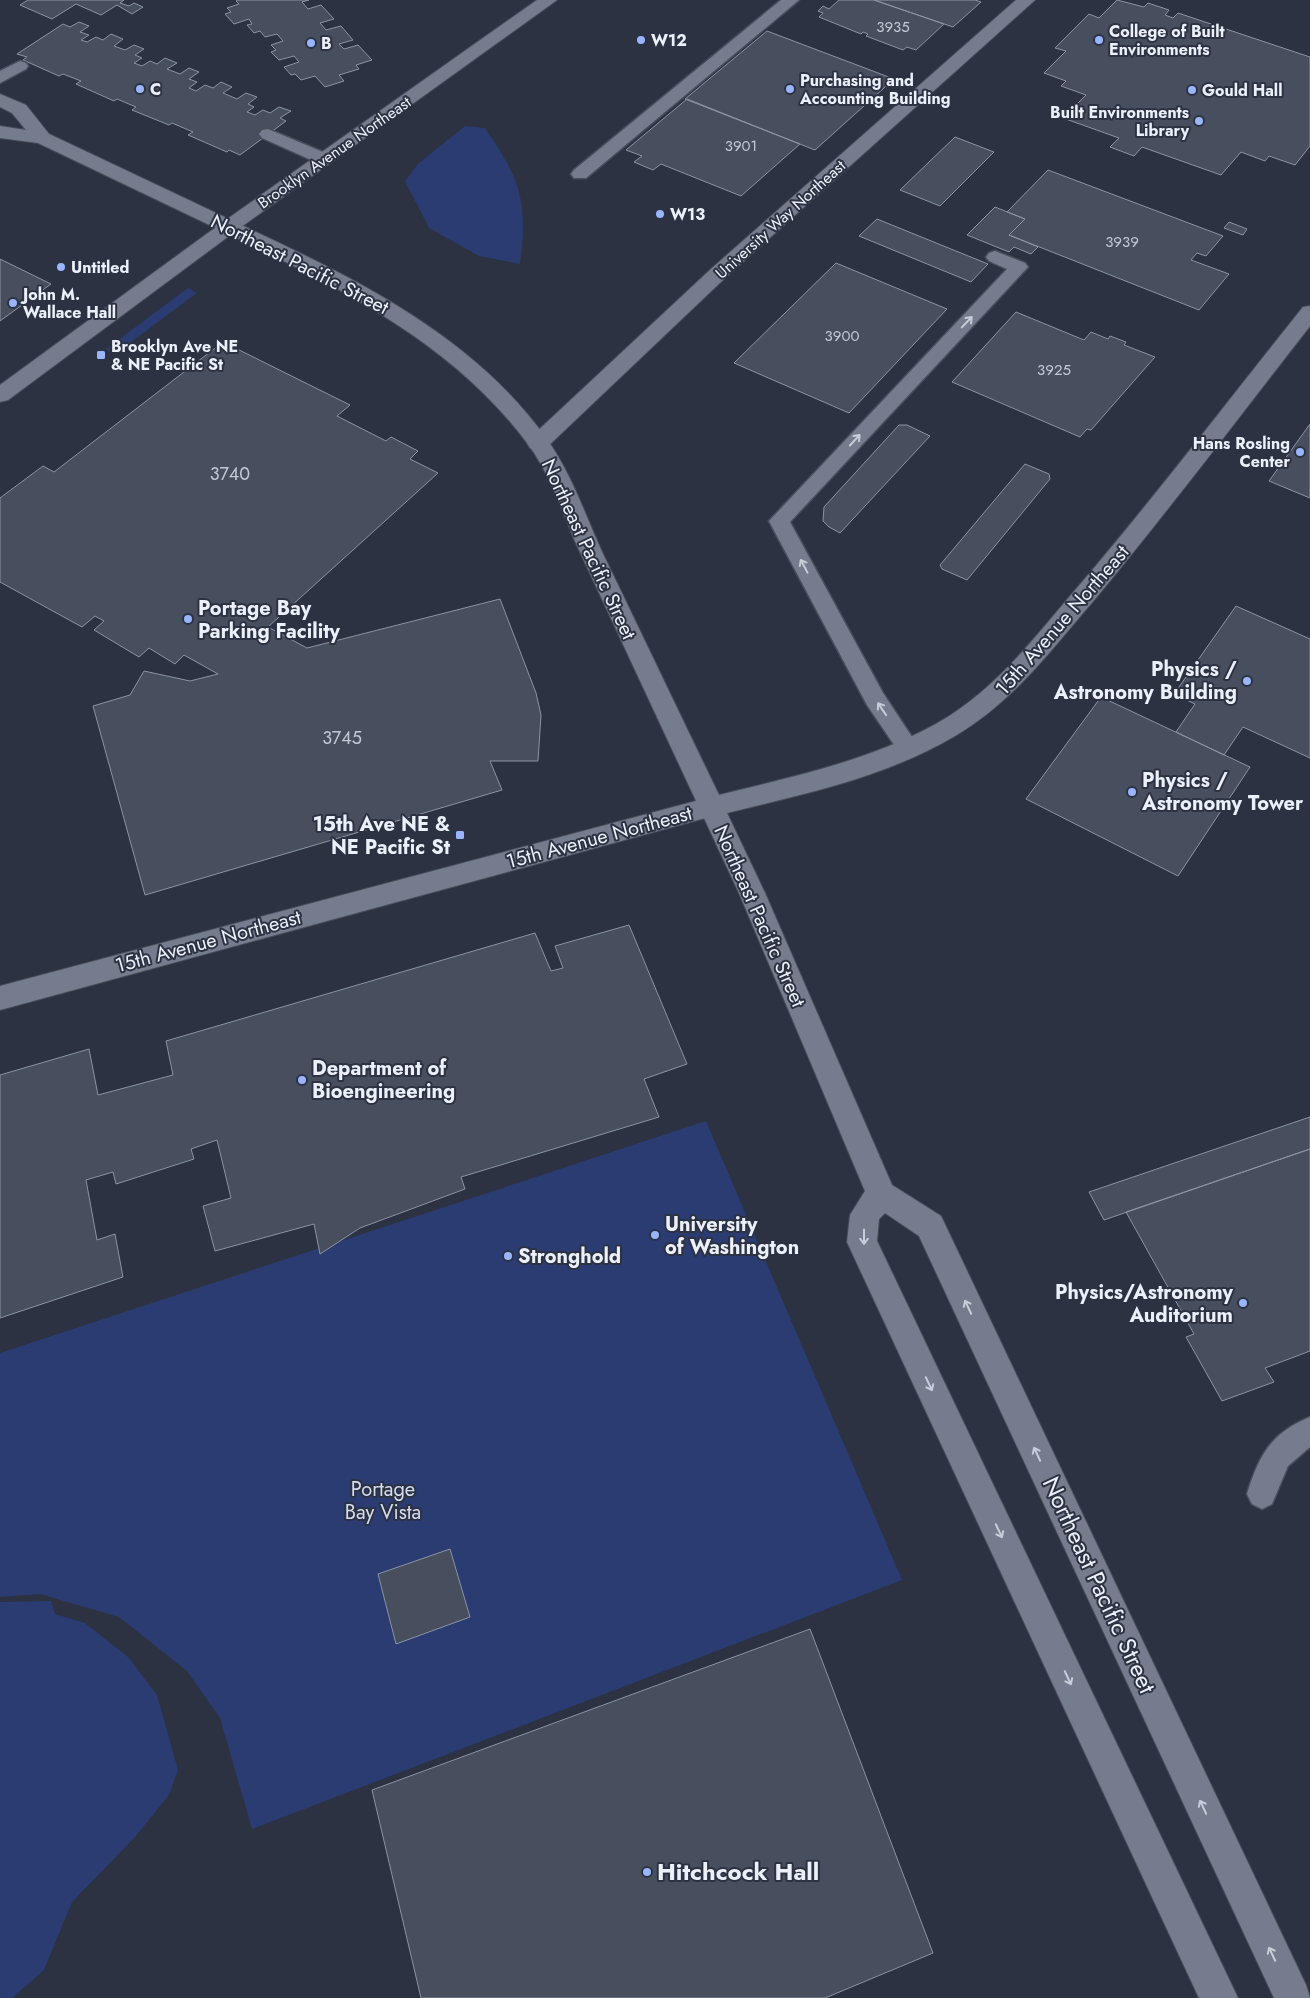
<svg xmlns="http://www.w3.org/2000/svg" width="1310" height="1998" viewBox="0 0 1310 1998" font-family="Jost,sans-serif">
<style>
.green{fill:#2a3c71}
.building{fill:#474e5e;stroke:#8b93a5}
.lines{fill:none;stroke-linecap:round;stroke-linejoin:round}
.service-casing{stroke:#484d5a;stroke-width:3}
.minor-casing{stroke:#484d5a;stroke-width:2}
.tertiary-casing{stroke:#484d5a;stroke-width:2}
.secondary-casing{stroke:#484d5a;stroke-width:2}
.service{fill:#747c8d;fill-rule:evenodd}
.minor{fill:#747c8d;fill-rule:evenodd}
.tertiary{fill:#747c8d;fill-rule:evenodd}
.secondary{fill:#747c8d;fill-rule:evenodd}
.oneway{stroke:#c7cdd9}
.poi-dot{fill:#99b5fd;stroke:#2c3242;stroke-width:2}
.labels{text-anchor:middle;stroke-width:4;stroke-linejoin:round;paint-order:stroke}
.far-number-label{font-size:15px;fill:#c2c8d3}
.far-poi-label{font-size:16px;font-weight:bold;fill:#ebf0fa;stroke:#2c3242;text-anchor:start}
.far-street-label{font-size:16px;fill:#ebf0fa;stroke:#2c3242}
.number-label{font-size:18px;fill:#c2c8d3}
.street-label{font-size:20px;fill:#ebf0fa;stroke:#2c3242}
.poi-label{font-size:20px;font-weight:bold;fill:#ebf0fa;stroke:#2c3242;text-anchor:start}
.park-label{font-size:20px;fill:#d5ddf1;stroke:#2c3242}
.near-street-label{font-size:24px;fill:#ebf0fa;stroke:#2c3242}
.near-poi-label{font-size:24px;font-weight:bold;fill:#ebf0fa;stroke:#2c3242;text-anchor:start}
</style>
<rect width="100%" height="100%" fill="#2c3242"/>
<path class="green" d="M 465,126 L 485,128 C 521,180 528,202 520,264 L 479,256 L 429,228 L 405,181 L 418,164 Z
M 188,288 L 197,293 L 115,354 L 106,349 Z
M 706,1121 L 902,1580 L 252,1829 L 220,1718 L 187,1671 L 119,1617 L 40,1594 L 0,1597 L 0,1353 Z
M 51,1601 L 55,1614 L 85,1623 L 128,1657 L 157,1695 L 178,1770 L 169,1795 L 135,1837 L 72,1902 L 44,1970 L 12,1998 L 0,1998 L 0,1602 Z"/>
<path class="building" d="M 28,0 L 124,0 L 120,3 L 129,6 L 134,3 L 143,7 L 132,14 L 117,5 L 101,15 L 76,4 L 52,19 L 20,5 Z
M 309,0 L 302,2 L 308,9 L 321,5 L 334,19 L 320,23 L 326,30 L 341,26 L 353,40 L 339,44 L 344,49 L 358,45 L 372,60 L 356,65 L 359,69 L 339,75 L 344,81 L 325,87 L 315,76 L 301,80 L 295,74 L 291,75 L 284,67 L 299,62 L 294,56 L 279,60 L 271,52 L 276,50 L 271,45 L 283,41 L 277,34 L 265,37 L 260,31 L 254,33 L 247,25 L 252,24 L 249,19 L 234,24 L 225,14 L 231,12 L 227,8 L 239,4 L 236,1 L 238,0 Z
M 839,0 L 874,0 L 944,24 L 916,50 L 907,47 L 903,50 L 866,36 L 868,34 L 863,32 L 861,34 L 819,17 L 823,13 L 818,11 L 823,6 L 829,9 Z
M 874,0 L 975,0 L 981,2 L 953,27 Z
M 1117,0 L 1144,7 L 1148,3 L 1169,10 L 1165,15 L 1173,18 L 1178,13 L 1310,57 L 1310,146 L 1295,165 L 1269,156 L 1265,161 L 1241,152 L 1221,175 L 1142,147 L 1134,156 L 1110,147 L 1119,138 L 1063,118 L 1086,95 L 1061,86 L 1066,81 L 1044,73 L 1066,51 L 1055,48 L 1089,14 L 1099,18 Z
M 79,22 L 89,26 L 80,32 L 89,35 L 81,40 L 87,42 L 96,37 L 103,40 L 111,34 L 123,39 L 114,46 L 125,50 L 134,45 L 144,49 L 135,55 L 142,58 L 134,63 L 142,66 L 150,61 L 157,64 L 165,58 L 177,63 L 167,69 L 180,74 L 189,68 L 199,72 L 189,79 L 197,82 L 189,88 L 196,91 L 205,85 L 213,88 L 221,82 L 232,87 L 223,93 L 237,99 L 246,93 L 257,97 L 248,104 L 254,107 L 247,112 L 255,115 L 263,110 L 270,113 L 279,107 L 291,111 L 280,118 L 286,121 L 240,155 L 229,150 L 227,152 L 188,135 L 193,132 L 172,123 L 169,125 L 132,110 L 136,107 L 117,99 L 114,101 L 76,84 L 81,81 L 63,74 L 59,76 L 23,60 L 27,57 L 17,54 L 63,24 L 70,27 Z
M 767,31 L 894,79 L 815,150 L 685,99 Z
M 687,99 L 800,144 L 741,196 L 661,164 L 653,170 L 634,162 L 642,156 L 626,150 Z
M 955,137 L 994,152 L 940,206 L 900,190 Z
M 1048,170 L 1223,236 L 1206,256 L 1197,253 L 1191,260 L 1229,274 L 1199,310 L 1009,235 L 1025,219 L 1007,212 Z
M 995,207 L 1025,219 L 1009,235 L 1038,247 L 1031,254 L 1014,247 L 1009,252 L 967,235 Z
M 877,219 L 988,264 L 971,282 L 859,236 Z
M 1229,222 L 1247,229 L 1243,235 L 1224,228 Z
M 0,259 L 51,284 L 0,321 Z
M 836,263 L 947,309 L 849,413 L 734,363 Z
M 1016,312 L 1084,340 L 1091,332 L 1108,339 L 1110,336 L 1126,342 L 1124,345 L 1155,357 L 1091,430 L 1087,429 L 1080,437 L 952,382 Z
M 223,342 L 350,405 L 337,416 L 386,441 L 391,437 L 418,451 L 410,459 L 438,473 L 268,627 L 307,648 L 500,599 L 536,693 L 541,715 L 538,761 L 490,761 L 502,790 L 145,895 L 93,706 L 130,695 L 144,671 L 190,681 L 218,674 L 184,655 L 175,664 L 149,648 L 139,657 L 94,630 L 104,621 L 95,616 L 82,627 L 0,582 L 0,498 L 43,466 L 54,472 Z
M 1310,424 L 1310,498 L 1269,481 Z
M 899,425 L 907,425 L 930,436 L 840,533 L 829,527 L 823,521 L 824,507 Z
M 1025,464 L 1049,474 L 1050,479 L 967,580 L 942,569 L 940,565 Z
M 1236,606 L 1310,639 L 1310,758 L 1243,727 L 1224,755 L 1176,732 L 1195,704 L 1174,694 Z
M 1101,697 L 1250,767 L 1178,876 L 1026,799 Z
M 629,925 L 687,1064 L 644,1079 L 659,1117 L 461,1177 L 465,1189 L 360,1228 L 320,1254 L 314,1224 L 215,1251 L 203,1206 L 231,1198 L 217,1140 L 191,1149 L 194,1159 L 116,1184 L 113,1172 L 86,1180 L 97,1240 L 115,1234 L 123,1277 L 0,1318 L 0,1075 L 89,1049 L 98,1095 L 173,1075 L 166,1041 L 535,933 L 551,971 L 563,968 L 555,946 Z
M 1310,1117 L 1310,1149 L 1104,1220 L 1089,1192 Z
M 1310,1149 L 1310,1351 L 1265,1368 L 1274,1382 L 1222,1401 L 1186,1337 L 1194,1334 L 1126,1212 Z
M 450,1549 L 470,1617 L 396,1644 L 378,1574 Z
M 810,1629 L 933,1953 L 825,1998 L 421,1998 L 372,1790 Z"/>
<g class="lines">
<defs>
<path id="service" d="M 781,0 L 799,0 L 586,178 L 574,178 L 571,174 L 574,170 Z
M 20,61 L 26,63 L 28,66 L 26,69 L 0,83 L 0,71 Z
M 268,129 L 330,155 L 333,159 L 330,163 L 318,163 L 262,138 L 259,134 L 262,130 Z
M 995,251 L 1025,263 L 1028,267 L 790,522 L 883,693 L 920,749 L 917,755 L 909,758 L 901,755 L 867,705 L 769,521 L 1007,269 L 989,261 L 986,257 L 989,253 Z
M 1310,1417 L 1310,1447 L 1288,1466 L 1272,1504 L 1262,1509 L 1252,1504 L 1247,1494 C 1259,1455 1271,1433 1310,1417 Z"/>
<path id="minor" d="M 230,220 L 237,222 L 240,226 L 237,230 L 8,400 L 0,402 L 0,385 L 223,222 Z"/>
<path id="tertiary" d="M 537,0 L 557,0 L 237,230 L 223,230 L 220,226 L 223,222 Z
M 1016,0 L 1035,0 L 725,278 L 546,448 L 538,450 L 530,448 L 527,443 L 530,438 L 711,269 Z
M 711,797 L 720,800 L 724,807 L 720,814 L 0,1010 L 0,986 Z"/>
<path id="secondary" d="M 0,94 L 26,105 L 49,134 C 111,163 174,193 237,223 C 350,276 471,333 546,438 C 572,474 585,515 603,554 C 642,634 680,715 719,795 C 792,777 868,761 936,724 C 995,691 1034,638 1077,588 C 1155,497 1228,401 1303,307 L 1310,306 L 1310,326 C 1239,417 1169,510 1095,599 C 1050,651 1015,700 955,736 C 886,777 804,794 727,813 L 765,893 L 892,1185 L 941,1216 L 1306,1985 L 1310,1998 L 1274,1998 L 919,1236 L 885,1213 L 879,1219 L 877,1241 L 1238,1998 L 1199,1998 L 847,1242 L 850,1215 L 865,1191 L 739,893 L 574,539 C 561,508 550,475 530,447 C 454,342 335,285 222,231 C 160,201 99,172 38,143 L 0,138 L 0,126 L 26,130 L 12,113 L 0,107 Z"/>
</defs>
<use href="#service" class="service-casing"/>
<use href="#minor" class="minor-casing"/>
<use href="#tertiary" class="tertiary-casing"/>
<use href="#secondary" class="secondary-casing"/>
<use href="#service" class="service"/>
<use href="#minor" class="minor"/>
<use href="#tertiary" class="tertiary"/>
<use href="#secondary" class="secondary"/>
</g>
<defs><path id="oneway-shaft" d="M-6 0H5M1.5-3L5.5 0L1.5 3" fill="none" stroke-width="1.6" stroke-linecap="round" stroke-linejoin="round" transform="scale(1.25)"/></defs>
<g class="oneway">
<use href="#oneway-shaft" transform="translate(967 322) rotate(-46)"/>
<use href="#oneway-shaft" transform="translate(855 440) rotate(-47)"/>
<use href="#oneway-shaft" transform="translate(804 566) rotate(-118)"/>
<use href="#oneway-shaft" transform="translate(882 709) rotate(-124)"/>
<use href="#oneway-shaft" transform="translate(864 1237) rotate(90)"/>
<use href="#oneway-shaft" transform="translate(968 1307) rotate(-115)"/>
<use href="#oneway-shaft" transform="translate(929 1384) rotate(65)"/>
<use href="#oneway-shaft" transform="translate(1037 1454) rotate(-115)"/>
<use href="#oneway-shaft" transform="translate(999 1531) rotate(65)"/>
<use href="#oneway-shaft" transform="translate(1068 1678) rotate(65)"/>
<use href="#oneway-shaft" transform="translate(1203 1807) rotate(-115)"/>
<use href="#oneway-shaft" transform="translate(1272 1954) rotate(-115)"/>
</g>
<g class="poi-dot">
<circle cx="641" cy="40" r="5"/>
<circle cx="1099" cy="40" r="5"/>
<circle cx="311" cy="43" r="5"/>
<circle cx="140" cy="89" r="5"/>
<circle cx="790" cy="89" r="5"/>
<circle cx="1192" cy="90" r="5"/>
<circle cx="1199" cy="121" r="5"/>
<circle cx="660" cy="214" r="5"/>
<circle cx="61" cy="267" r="5"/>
<circle cx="13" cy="303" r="5"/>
<rect x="96" y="350" width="10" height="10" rx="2.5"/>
<circle cx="1300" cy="452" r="5"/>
<circle cx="188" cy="619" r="5"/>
<circle cx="1247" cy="681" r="5"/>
<circle cx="1132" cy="792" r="5"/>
<rect x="455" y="830" width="10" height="10" rx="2.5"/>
<circle cx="302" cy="1080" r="5"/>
<circle cx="655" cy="1235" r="5"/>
<circle cx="508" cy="1256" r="5"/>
<circle cx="1243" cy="1303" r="5"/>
<circle cx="647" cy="1872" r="5"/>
</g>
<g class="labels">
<g class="far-number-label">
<text x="893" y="32">3935</text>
<text x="741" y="151">3901</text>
<text x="1122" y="247">3939</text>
<text x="842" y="341">3900</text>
<text x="1054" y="375">3925</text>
</g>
<g class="far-poi-label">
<text x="1109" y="37">College of Built<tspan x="1109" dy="18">Environments</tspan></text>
<text x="651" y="46">W12</text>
<text x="321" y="49">B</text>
<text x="800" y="86">Purchasing and<tspan x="800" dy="18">Accounting Building</tspan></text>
<text x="150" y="95">C</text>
<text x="1202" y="96">Gould Hall</text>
<text x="1189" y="118" text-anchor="end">Built Environments<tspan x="1189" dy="18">Library</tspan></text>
<text x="670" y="220">W13</text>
<text x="71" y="273">Untitled</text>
<text x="23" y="300">John M.<tspan x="23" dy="18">Wallace Hall</tspan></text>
<text x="111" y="352">Brooklyn Ave NE<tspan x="111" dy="18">&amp; NE Pacific St</tspan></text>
<text x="1290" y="449" text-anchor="end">Hans Rosling<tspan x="1290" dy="18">Center</tspan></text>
</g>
<g class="far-street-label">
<text transform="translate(334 152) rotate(-35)" y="6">Brooklyn Avenue Northeast</text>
<text transform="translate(780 219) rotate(-42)" y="6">University Way Northeast</text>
</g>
<g class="number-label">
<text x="230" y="480">3740</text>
<text x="342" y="744">3745</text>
</g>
<g class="street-label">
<text transform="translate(300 264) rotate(27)" y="7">Northeast Pacific Street</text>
<text transform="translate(589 549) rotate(65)" y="7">Northeast Pacific Street</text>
<text transform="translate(1062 620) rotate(-49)" y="7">15th Avenue Northeast</text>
<text transform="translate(599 837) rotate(-15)" y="7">15th Avenue Northeast</text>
<text transform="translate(760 916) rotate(66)" y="7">Northeast Pacific Street</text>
<text transform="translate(208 941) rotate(-15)" y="7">15th Avenue Northeast</text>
</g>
<g class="poi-label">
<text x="198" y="615">Portage Bay<tspan x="198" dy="23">Parking Facility</tspan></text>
<text x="1237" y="676" text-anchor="end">Physics /<tspan x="1237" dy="23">Astronomy Building</tspan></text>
<text x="1142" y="787">Physics /<tspan x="1142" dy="23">Astronomy Tower</tspan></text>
<text x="450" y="831" text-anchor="end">15th Ave NE &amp;<tspan x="450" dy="23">NE Pacific St</tspan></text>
<text x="312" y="1075">Department of<tspan x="312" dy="23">Bioengineering</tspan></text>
<text x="665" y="1231">University<tspan x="665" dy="23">of Washington</tspan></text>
<text x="518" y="1263">Stronghold</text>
<text x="1233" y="1299" text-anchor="end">Physics/Astronomy<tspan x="1233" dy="23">Auditorium</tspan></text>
</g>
<g class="park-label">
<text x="383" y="1496">Portage<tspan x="383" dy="23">Bay Vista</tspan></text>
</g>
<g class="near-street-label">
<text transform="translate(1099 1585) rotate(65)" y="8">Northeast Pacific Street</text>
</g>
<g class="near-poi-label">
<text x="657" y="1880">Hitchcock Hall</text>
</g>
</g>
</svg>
